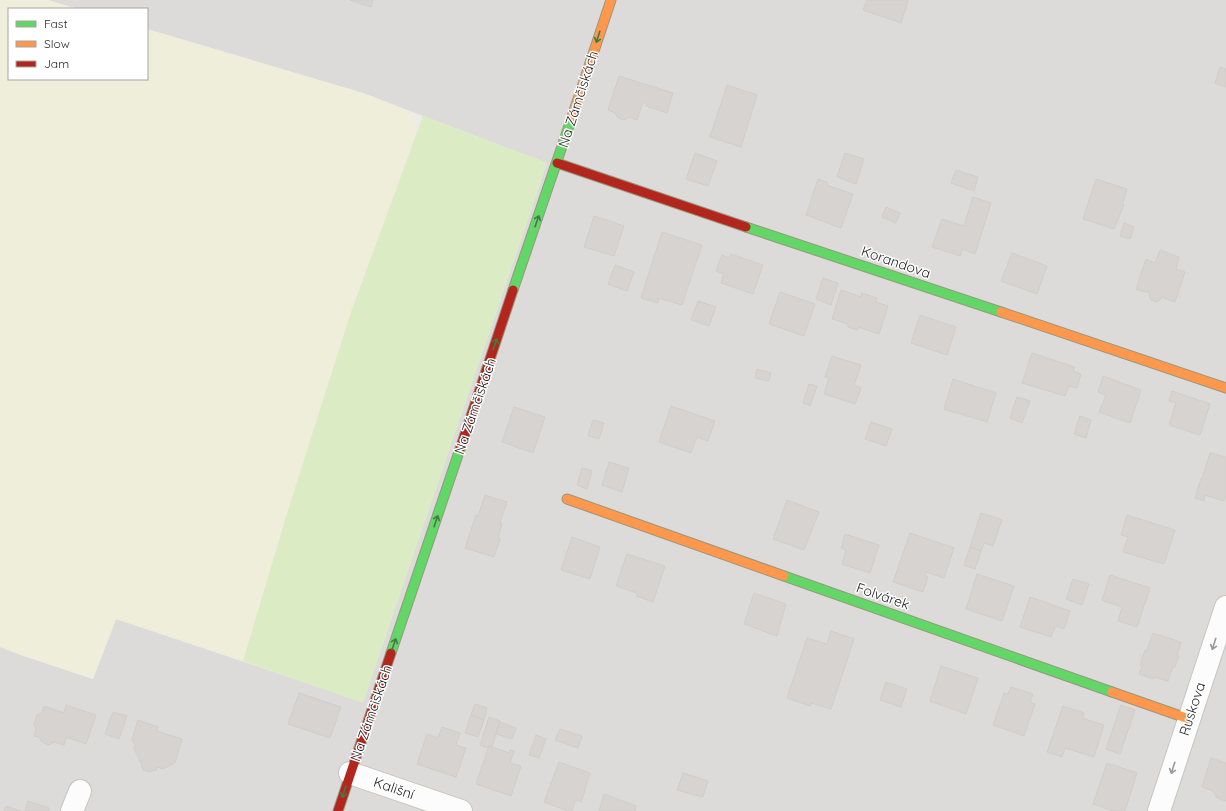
<svg xmlns="http://www.w3.org/2000/svg" width="1226" height="811" viewBox="0 0 1226 811" font-family="Quicksand,sans-serif">
<style>
.residential{fill:#dcdbd9}
.farmland{fill:#eeeeda}
.grass{fill:#dbecc5}
.building{fill:#d6d3d1;stroke:#d1cdc9}
.lines{fill:none;stroke-linecap:round;stroke-linejoin:round}
.street-casing{stroke:#c6c5c4;stroke-width:24}
.fast-casing{stroke:#97987e;stroke-width:11}
.slow-casing{stroke:#97987e;stroke-width:11}
.jam-casing{stroke:#97987e;stroke-width:11}
.street{stroke:#fcfcfc;stroke-width:22}
.fast{stroke:#63d668;stroke-width:9}
.slow{stroke:#ff974d;stroke-width:9}
.jam{stroke:#b3261e;stroke-width:9}
.oneway{stroke:#417a44}
.oneway2{stroke:#999}
.labels{text-anchor:middle;stroke-width:3;stroke-linejoin:round;paint-order:stroke}
.street-label{font-size:14px;fill:#1f1f1f;stroke:#fff}
</style>
<rect width="100%" height="100%" fill="#edebe8"/>
<path class="residential" d="M 48,0 L 1226,0 L 1226,811 L 0,811 L 0,647 L 21,655 L 93,679 L 116,619 L 363,702 L 547,163 L 363,93 L 147,29 L 147,9 L 78,9 Z"/>
<path class="farmland" d="M 0,0 L 48,0 L 78,9 L 9,9 L 9,79 L 147,79 L 147,29 L 363,93 L 406,110 L 415,122 L 416,136 L 350,315 L 285,520 L 243,661 L 116,619 L 93,679 L 21,655 L 0,647 Z"/>
<path class="grass" d="M 423,116 L 547,163 L 363,703 L 243,661 L 285,520 L 350,315 Z"/>
<path class="building" d="M 350,0 L 373,0 L 371,7 Z
M 867,0 L 906,0 L 908,1 L 901,23 L 863,10 Z
M 1220,67 L 1226,69 L 1226,87 L 1215,83 Z
M 619,76 L 673,93 L 667,113 L 646,106 L 647,104 L 643,102 L 637,120 L 629,117 L 624,120 L 618,118 L 615,113 L 608,110 Z
M 727,85 L 757,95 L 741,147 L 710,137 Z
M 695,153 L 717,161 L 708,186 L 686,179 Z
M 845,153 L 864,159 L 856,184 L 837,177 Z
M 956,170 L 978,177 L 974,191 L 951,183 Z
M 818,179 L 827,182 L 827,185 L 853,194 L 841,228 L 806,215 Z
M 1096,179 L 1127,189 L 1122,205 L 1124,205 L 1114,229 L 1083,219 Z
M 973,197 L 991,203 L 975,254 L 963,249 L 960,256 L 932,247 L 942,219 L 964,226 Z
M 886,207 L 900,213 L 896,223 L 882,217 Z
M 594,216 L 624,226 L 614,256 L 584,247 Z
M 1124,223 L 1134,227 L 1130,239 L 1120,236 Z
M 662,232 L 702,245 L 682,305 L 659,298 L 658,303 L 641,298 Z
M 1160,250 L 1179,257 L 1176,269 L 1185,272 L 1175,302 L 1161,297 L 1160,300 L 1156,302 L 1151,300 L 1149,296 L 1150,293 L 1136,289 L 1146,259 L 1155,263 Z
M 1012,253 L 1047,266 L 1037,294 L 1001,281 Z
M 731,254 L 763,265 L 753,294 L 721,283 L 724,274 L 716,271 L 722,255 L 729,258 Z
M 615,265 L 634,272 L 627,291 L 608,284 Z
M 823,278 L 838,283 L 831,305 L 816,299 Z
M 841,290 L 861,297 L 862,293 L 877,298 L 876,302 L 888,306 L 879,334 L 859,327 L 857,330 L 848,327 L 848,324 L 832,319 Z
M 780,292 L 815,304 L 804,336 L 769,324 Z
M 698,301 L 716,307 L 709,326 L 691,320 Z
M 920,315 L 956,327 L 947,355 L 911,343 Z
M 1032,353 L 1075,367 L 1073,371 L 1081,374 L 1077,388 L 1069,386 L 1065,396 L 1022,383 Z
M 832,356 L 861,365 L 854,385 L 861,388 L 855,404 L 824,394 L 829,378 L 825,377 Z
M 757,369 L 771,373 L 769,381 L 755,378 Z
M 1103,376 L 1141,390 L 1130,423 L 1099,412 L 1106,395 L 1098,392 Z
M 953,379 L 996,393 L 987,422 L 944,409 Z
M 809,384 L 817,386 L 810,406 L 803,403 Z
M 1172,391 L 1210,404 L 1200,435 L 1169,425 L 1176,403 L 1169,401 Z
M 1017,397 L 1030,401 L 1022,423 L 1010,418 Z
M 671,406 L 715,421 L 708,441 L 697,437 L 691,453 L 659,442 Z
M 514,407 L 545,417 L 533,453 L 502,442 Z
M 1080,416 L 1091,420 L 1086,438 L 1074,434 Z
M 593,420 L 604,423 L 599,439 L 588,436 Z
M 871,422 L 892,429 L 886,446 L 865,439 Z
M 1210,453 L 1226,457 L 1226,495 L 1224,501 L 1205,495 L 1204,501 L 1195,498 L 1201,478 L 1202,479 Z
M 609,462 L 629,468 L 622,492 L 602,485 Z
M 582,468 L 592,471 L 587,489 L 577,485 Z
M 485,495 L 507,502 L 500,523 L 502,524 L 498,538 L 500,539 L 494,557 L 465,548 L 476,515 L 478,516 Z
M 787,500 L 819,512 L 804,550 L 773,539 Z
M 981,513 L 1002,520 L 993,546 L 984,543 L 981,551 L 970,547 Z
M 1127,515 L 1175,530 L 1164,564 L 1123,552 L 1128,537 L 1121,535 Z
M 910,533 L 954,548 L 944,578 L 926,572 L 925,576 L 928,577 L 923,592 L 893,582 Z
M 845,534 L 879,545 L 870,573 L 842,564 L 846,550 L 841,548 Z
M 572,537 L 600,547 L 590,579 L 561,570 Z
M 970,547 L 981,551 L 975,569 L 964,565 Z
M 627,554 L 665,566 L 653,602 L 636,596 L 637,593 L 616,586 Z
M 977,574 L 1014,586 L 1002,621 L 966,609 Z
M 1110,575 L 1150,588 L 1137,627 L 1118,621 L 1122,607 L 1102,600 Z
M 1073,579 L 1089,584 L 1082,605 L 1066,599 Z
M 754,593 L 786,604 L 777,636 L 744,624 Z
M 1030,597 L 1070,611 L 1064,629 L 1055,626 L 1051,637 L 1020,627 Z
M 831,631 L 854,639 L 831,709 L 811,703 L 810,706 L 787,698 L 807,638 L 827,644 Z
M 1153,633 L 1181,642 L 1177,655 L 1179,656 L 1175,667 L 1173,667 L 1168,681 L 1154,677 L 1153,679 L 1139,674 L 1142,666 L 1140,665 L 1145,650 L 1147,650 Z
M 941,666 L 978,678 L 966,714 L 930,701 Z
M 886,682 L 907,689 L 901,707 L 880,700 Z
M 1011,687 L 1033,694 L 1030,702 L 1035,704 L 1024,736 L 993,725 L 1004,693 L 1008,694 Z
M 299,693 L 341,707 L 330,738 L 288,724 Z
M 475,704 L 487,708 L 484,720 L 471,715 Z
M 66,705 L 96,715 L 86,744 L 66,737 L 64,745 L 54,742 L 49,745 L 42,742 L 39,737 L 34,736 L 36,729 L 34,724 L 37,715 L 42,713 L 44,706 L 64,713 Z
M 1121,705 L 1135,710 L 1120,754 L 1106,749 Z
M 1063,706 L 1084,713 L 1082,718 L 1104,725 L 1094,757 L 1065,748 L 1062,757 L 1047,752 Z
M 113,712 L 127,716 L 119,739 L 105,734 Z
M 471,715 L 484,720 L 478,737 L 465,733 Z
M 489,717 L 500,721 L 492,747 L 489,746 L 488,748 L 480,745 Z
M 138,720 L 158,727 L 157,731 L 182,739 L 175,763 L 163,769 L 157,767 L 156,770 L 150,772 L 143,770 L 141,764 L 142,762 L 140,762 L 134,748 L 135,745 L 132,739 Z
M 500,722 L 516,728 L 512,739 L 496,734 Z
M 442,727 L 460,733 L 456,745 L 466,748 L 456,777 L 417,764 L 427,734 L 438,738 Z
M 560,729 L 582,736 L 578,748 L 555,740 Z
M 536,735 L 546,739 L 539,758 L 529,755 Z
M 489,746 L 509,753 L 510,750 L 514,751 L 510,763 L 521,766 L 511,796 L 476,784 Z
M 1211,758 L 1226,763 L 1226,801 L 1217,798 L 1213,791 L 1202,787 Z
M 559,762 L 590,773 L 584,791 L 585,791 L 581,802 L 576,800 L 572,811 L 568,811 L 544,802 Z
M 1107,763 L 1137,773 L 1125,811 L 1114,811 L 1093,804 Z
M 683,773 L 708,781 L 703,797 L 677,790 Z
M 604,794 L 636,806 L 635,811 L 599,811 Z
M 28,801 L 49,808 L 49,811 L 25,811 Z
M 6,806 L 21,811 L 4,811 Z"/>
<g class="lines">
<defs>
<path id="street" d="M 350,773 L 461,811
M 72,811 L 80,791
M 1159,811 L 1226,607"/>
<path id="fast" d="M 746,227 L 1001,312
M 513,290 L 572,117
M 784,576 L 1112,692
M 391,653 L 460,449"/>
<path id="slow" d="M 572,117 L 611,0
M 1001,312 L 1226,388
M 567,499 L 784,576
M 1112,692 L 1189,719"/>
<path id="jam" d="M 557,163 L 746,227
M 460,449 L 513,290
M 338,811 L 391,653"/>
</defs>
<use href="#street" class="street-casing"/>
<use href="#fast" class="fast-casing"/>
<use href="#slow" class="slow-casing"/>
<use href="#jam" class="jam-casing"/>
<use href="#street" class="street"/>
<use href="#fast" class="fast"/>
<use href="#slow" class="slow"/>
<use href="#jam" class="jam"/>
</g>
<defs><path id="oneway-shaft" d="M-6 0H5M1.5-3L5.5 0L1.5 3" fill="none" stroke-width="1.6" stroke-linecap="round" stroke-linejoin="round"/></defs>
<g class="oneway">
<use href="#oneway-shaft" transform="translate(598 37) rotate(108)"/>
<use href="#oneway-shaft" transform="translate(537 221) rotate(-71)"/>
<use href="#oneway-shaft" transform="translate(495 344) rotate(-71)"/>
<use href="#oneway-shaft" transform="translate(436 521) rotate(-71)"/>
<use href="#oneway-shaft" transform="translate(394 644) rotate(-71)"/>
<use href="#oneway-shaft" transform="translate(344 792) rotate(108)"/>
</g>
<g class="oneway2">
<use href="#oneway-shaft" transform="translate(1214 644) rotate(108)"/>
<use href="#oneway-shaft" transform="translate(1173 768) rotate(108)"/>
</g>
<g class="labels">
<g class="street-label">
<text transform="translate(578 99) rotate(-72)" y="5">Na Zámčiskách</text>
<text transform="translate(896 262) rotate(19)" y="5">Korandova</text>
<text transform="translate(475 406) rotate(-71)" y="5">Na Zámčiskách</text>
<text transform="translate(883 596) rotate(19)" y="5">Folvárek</text>
<text transform="translate(1192 709) rotate(-72)" y="5">Ruskova</text>
<text transform="translate(371 713) rotate(-71)" y="5">Na Zámčiskách</text>
<text transform="translate(394 788) rotate(19)" y="5">Kališní</text>
</g>
</g>
<rect x="8" y="8" width="140" height="72" fill="#ffffff" stroke="#a5a5a5"/>
<rect x="16" y="21" width="20" height="6" fill="#63d668" stroke="#a5a5a5"/>
<text x="44" y="28" font-size="12" fill="#1f1f1f">Fast</text>
<rect x="16" y="41" width="20" height="6" fill="#ff974d" stroke="#a5a5a5"/>
<text x="44" y="48" font-size="12" fill="#1f1f1f">Slow</text>
<rect x="16" y="61" width="20" height="6" fill="#b3261e" stroke="#a5a5a5"/>
<text x="44" y="68" font-size="12" fill="#1f1f1f">Jam</text>
</svg>
